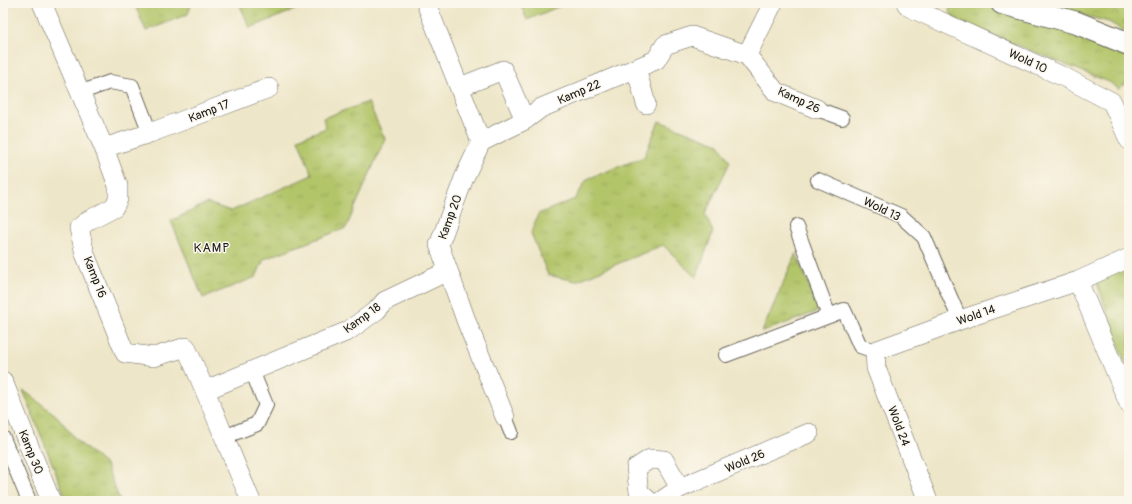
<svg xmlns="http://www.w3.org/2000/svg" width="1132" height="504" viewBox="0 0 1132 504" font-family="Pangolin,sans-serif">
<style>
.grass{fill:url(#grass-tufts);stroke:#677042}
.park{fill:url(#park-crowns);stroke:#677042}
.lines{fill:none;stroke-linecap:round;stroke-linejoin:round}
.pedestrian-casing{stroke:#666358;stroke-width:16}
.minor-casing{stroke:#666358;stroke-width:20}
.tertiary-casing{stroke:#666358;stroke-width:24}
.pedestrian{stroke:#fff;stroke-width:14}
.minor{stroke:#fff;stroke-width:19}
.tertiary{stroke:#fff;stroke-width:22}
.labels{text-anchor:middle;stroke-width:3;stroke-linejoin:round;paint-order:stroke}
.street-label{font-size:12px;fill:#1c1c1c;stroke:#fbf7ec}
.neighbourhood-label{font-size:13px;letter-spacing:1px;fill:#1c1c1c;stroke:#fbf7ec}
</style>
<defs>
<pattern id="grass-tufts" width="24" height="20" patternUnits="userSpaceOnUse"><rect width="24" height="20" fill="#b2c569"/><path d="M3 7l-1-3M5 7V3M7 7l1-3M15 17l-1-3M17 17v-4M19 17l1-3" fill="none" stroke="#98a95a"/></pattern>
<pattern id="park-crowns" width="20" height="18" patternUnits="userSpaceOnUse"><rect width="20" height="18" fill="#b2c569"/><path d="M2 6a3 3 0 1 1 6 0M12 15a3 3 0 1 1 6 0" fill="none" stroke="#98a95a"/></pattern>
</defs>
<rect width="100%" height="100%" fill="#fbf7ec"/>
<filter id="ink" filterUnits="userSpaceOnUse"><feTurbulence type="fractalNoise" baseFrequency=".025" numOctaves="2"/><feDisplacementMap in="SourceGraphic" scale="8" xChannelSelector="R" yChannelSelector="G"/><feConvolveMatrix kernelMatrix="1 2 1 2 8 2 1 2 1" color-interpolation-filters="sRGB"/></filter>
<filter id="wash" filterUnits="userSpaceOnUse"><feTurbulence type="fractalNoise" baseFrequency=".012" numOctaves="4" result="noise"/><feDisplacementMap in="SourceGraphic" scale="16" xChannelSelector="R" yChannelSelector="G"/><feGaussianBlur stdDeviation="0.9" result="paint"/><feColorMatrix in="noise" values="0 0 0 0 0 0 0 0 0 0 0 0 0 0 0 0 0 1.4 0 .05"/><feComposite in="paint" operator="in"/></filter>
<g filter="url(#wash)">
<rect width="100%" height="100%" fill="#eee6c8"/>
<path class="grass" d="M 134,3 L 192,3 L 188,14 L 146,31 Z
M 239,3 L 312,3 L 250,28 Z
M 520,3 L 567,3 L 527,20 Z
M 951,3 L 984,3 L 998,9 L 1129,49 L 1129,80 L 1119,89 L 1109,82 L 969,26 L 953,18 L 949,11 Z
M 368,102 L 385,139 L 346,228 L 264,259 L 256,277 L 203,298 L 171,221 L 207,203 L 231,211 L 312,175 L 298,139 L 326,128 L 323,118 Z
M 659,121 L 719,144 L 730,162 L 705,214 L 713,232 L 696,278 L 663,245 L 576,281 L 548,275 L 531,233 L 538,214 L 575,199 L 587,179 L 644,157 Z
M 796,253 L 819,311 L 762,332 Z
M 1129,267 L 1129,373 L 1096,280 Z
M 23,390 L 57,416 L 77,441 L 106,465 L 120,501 L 67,501 Z"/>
<path class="park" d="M 1037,3 L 1129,3 L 1129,34 L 1109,22 Z"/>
</g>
<g filter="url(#ink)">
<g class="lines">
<defs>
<path id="pedestrian" d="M 79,93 L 110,82 L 132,86 L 150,133
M 817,109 L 842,118
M 818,180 L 901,216 L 924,237 L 960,320
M 829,316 L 844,310 L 860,346 L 875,351
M 726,355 L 829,316 L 796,227
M 505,417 L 511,432
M 224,437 L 257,424 L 266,405 L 252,371
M 3,438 L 29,501"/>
<path id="minor" d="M 42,3 L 104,148 L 118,186 L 118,199 L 114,207 L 89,220 L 79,228 L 85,254 L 125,353 L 154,357 L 186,347 C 209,398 229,450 251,501
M 426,3 L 481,142 L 464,178 L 439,245 L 467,323 L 505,417
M 906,3 L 909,7 L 1066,78 L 1112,102 L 1129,140
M 747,55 L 773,3
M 636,68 L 646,104
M 460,87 L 503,70 L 525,120
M 481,142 L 525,120 L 541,108 L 656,60 L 665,45 L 692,36 L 747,55 L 776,92 L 817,109
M 104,148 L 150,133 L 269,88
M 1129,258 L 1078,281 L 1129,404
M 3,381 L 51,501
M 206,390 L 348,331 L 377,310 L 385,301 L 448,271
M 649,501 L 639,492 L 636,468 L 650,459 L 664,460 L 680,488
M 661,501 L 680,488 L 809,433
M 928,501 L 876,368 L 875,351 L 960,320 L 1078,281"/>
<path id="tertiary" d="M 1002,3 L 1077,23 L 1129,44"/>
</defs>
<use href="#pedestrian" class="pedestrian-casing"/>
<use href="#minor" class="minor-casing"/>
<use href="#tertiary" class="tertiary-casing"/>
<use href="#pedestrian" class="pedestrian"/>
<use href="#minor" class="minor"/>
<use href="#tertiary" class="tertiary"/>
</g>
</g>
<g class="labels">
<g class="street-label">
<text transform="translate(1028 61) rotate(25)" y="4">Wold 10</text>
<text transform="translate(579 92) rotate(-23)" y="4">Kamp 22</text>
<text transform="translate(799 100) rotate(25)" y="4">Kamp 26</text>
<text transform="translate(209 111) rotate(-21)" y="4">Kamp 17</text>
<text transform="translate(882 209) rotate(26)" y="4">Wold 13</text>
<text transform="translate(450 217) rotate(-70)" y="4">Kamp 20</text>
<text transform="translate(95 277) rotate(68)" y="4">Kamp 16</text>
<text transform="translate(976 315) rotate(-19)" y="4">Wold 14</text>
<text transform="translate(362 318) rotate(-36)" y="4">Kamp 18</text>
<text transform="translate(899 426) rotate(69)" y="4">Wold 24</text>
<text transform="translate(31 452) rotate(68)" y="4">Kamp 30</text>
<text transform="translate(745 461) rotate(-23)" y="4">Wold 26</text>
</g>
<g class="neighbourhood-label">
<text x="212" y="252">KAMP</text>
</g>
</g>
<rect width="1132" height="504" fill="none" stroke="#fbf7ec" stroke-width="16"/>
</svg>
